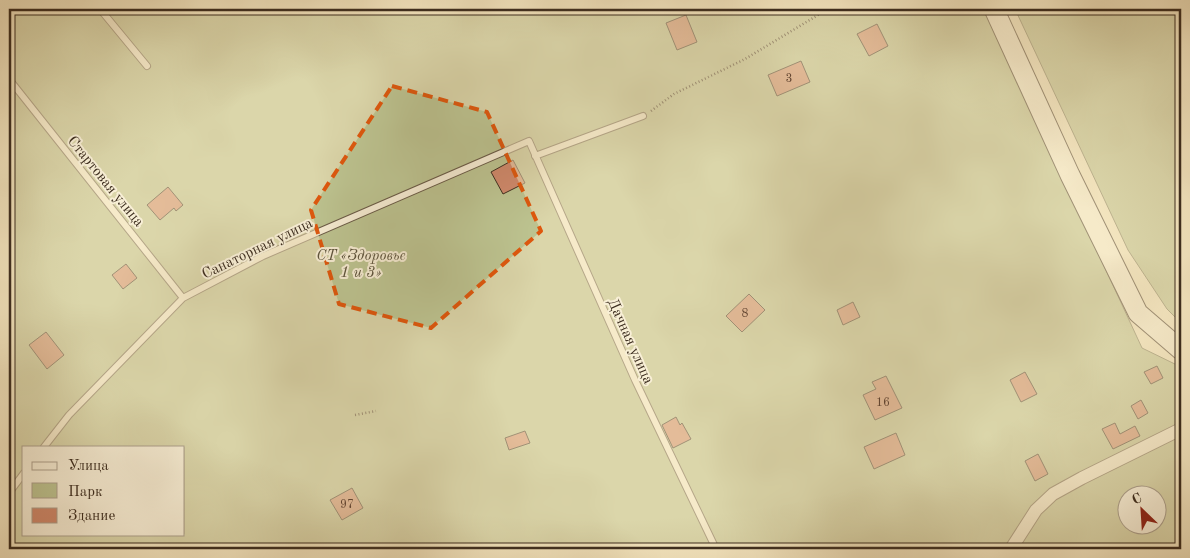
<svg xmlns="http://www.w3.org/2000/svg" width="1190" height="558" viewBox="0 0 1190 558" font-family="'Old Standard TT',serif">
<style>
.green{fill:#bdc491;stroke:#7c7858;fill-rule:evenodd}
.building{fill:#d0896c;stroke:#3c2d1f}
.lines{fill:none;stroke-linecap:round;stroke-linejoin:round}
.service-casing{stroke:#6a5b47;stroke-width:8}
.minor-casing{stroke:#6a5b47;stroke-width:14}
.secondary-casing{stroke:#3c2d1f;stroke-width:21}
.path{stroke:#3c2d1f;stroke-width:2.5;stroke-dasharray:1 2.5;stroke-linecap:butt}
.service{stroke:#f8efd6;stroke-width:6}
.minor{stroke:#f8efd6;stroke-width:12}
.secondary{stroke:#f8efd6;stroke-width:19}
.marked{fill:none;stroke:#df570d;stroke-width:4;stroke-dasharray:10 6;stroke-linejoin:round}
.labels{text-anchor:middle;stroke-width:4;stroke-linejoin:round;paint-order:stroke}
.number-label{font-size:12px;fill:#614432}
.street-label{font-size:15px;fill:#3c2d1f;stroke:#f8efd6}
.park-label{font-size:15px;font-style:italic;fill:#5c533c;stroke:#f8efd6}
</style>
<rect width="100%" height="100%" fill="#f4e6c0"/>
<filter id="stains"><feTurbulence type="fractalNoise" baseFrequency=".004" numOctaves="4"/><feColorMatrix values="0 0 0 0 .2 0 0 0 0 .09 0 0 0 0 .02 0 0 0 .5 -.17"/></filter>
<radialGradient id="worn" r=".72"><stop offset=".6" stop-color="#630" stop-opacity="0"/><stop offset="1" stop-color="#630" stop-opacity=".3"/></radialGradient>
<path class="green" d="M 9,9 L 985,9 L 1142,348 L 1181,367 L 1181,549 L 9,549 ZM 24,447 L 184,447 L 184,534 L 24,534 ZM 1128,496 L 1158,496 L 1158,526 L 1128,526 Z
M 1015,9 L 1181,9 L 1181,323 L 1167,309 L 1128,250 Z"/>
<path class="building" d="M 686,15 L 697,42 L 677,50 L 666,23 Z
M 877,24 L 888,46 L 869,56 L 857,34 Z
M 801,61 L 810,82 L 777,96 L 768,75 Z
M 513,160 L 525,183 L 503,194 L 491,172 Z
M 168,187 L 183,205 L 176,211 L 174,208 L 160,220 L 147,205 Z
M 126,264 L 137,278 L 123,289 L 112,275 Z
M 749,294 L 765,310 L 742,332 L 726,316 Z
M 853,302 L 860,317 L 843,325 L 837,310 Z
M 46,332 L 64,355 L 47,369 L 29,345 Z
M 1157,366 L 1163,378 L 1151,384 L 1144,372 Z
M 1025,372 L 1037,394 L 1021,402 L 1010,380 Z
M 886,376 L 902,408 L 875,420 L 863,395 L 876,389 L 872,382 Z
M 1141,400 L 1148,413 L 1138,419 L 1131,406 Z
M 676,417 L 680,425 L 682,423 L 691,439 L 673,448 L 662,425 Z
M 1115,423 L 1120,434 L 1135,426 L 1140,436 L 1113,449 L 1102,429 Z
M 525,431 L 530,443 L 509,450 L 505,438 Z
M 896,433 L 905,455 L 874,469 L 864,447 Z
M 1038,454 L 1048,474 L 1035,481 L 1025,461 Z
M 352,488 L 363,508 L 342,520 L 330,500 Z"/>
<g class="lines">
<defs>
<path id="service" d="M 100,9 L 147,66
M 9,79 L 183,298
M 535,156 L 643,116
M 44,447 L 69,415 L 183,298 L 263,256 L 529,141 L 635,380 L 716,549
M 9,493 L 24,473"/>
<path id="minor" d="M 1011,549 L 1036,510 L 1053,494 L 1082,478 L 1181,429"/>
<path id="secondary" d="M 994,9 L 1070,175 L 1138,313 L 1181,350"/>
</defs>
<use href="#service" class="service-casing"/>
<use href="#minor" class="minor-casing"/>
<use href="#secondary" class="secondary-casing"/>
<path class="path" d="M 651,111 L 674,94 L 745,59 L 828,9
M 355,415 L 376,411"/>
<use href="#service" class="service"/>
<use href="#minor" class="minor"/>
<use href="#secondary" class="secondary"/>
</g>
<path d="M0 0H1190V558H0ZM 392,86 L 487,112 L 541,231 L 431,328 L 339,304 L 311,210 Z" fill="#f4e6c0" fill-opacity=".55" fill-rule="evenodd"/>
<path class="marked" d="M 392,86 L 487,112 L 541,231 L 431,328 L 339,304 L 311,210 Z"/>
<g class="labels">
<g class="number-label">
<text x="789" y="82">3</text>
<text x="745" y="317">8</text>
<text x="883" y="406">16</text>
<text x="347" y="508">97</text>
</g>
<g class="street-label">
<text transform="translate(106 181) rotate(51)" y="5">Стартовая улица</text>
<text transform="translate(257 248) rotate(-26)" y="5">Санаторная улица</text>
<text transform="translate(631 341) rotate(66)" y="5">Дачная улица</text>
</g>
<g class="park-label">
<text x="361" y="260">СТ «Здоровье<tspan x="361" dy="17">1 и 3»</tspan></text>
</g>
</g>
<rect width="1190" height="558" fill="none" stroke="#f4e6c0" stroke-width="30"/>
<rect x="10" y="10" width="1170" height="538" fill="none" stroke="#3c2d1f" stroke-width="2.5"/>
<rect x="15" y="15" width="1160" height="528" fill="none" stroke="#3c2d1f"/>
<rect x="22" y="446" width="162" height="90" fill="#f8efd6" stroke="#ada18d"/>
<rect x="32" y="462" width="25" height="8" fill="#f8efd6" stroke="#ada18d"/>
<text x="68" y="470" font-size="15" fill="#3c2d1f">Улица</text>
<rect x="32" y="483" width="25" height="15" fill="#bdc491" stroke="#ada18d"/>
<text x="68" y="496" font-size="15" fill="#3c2d1f">Парк</text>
<rect x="32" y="508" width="25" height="15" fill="#d0896c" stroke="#ada18d"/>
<text x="68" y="520" font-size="15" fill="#3c2d1f">Здание</text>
<g transform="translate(1142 510) rotate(335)"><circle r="24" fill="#f8efd6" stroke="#ada18d"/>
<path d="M0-4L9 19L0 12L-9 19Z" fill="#8f2418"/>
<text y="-8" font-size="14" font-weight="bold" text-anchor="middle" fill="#3c2d1f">С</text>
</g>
<rect width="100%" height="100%" filter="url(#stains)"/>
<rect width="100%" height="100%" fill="url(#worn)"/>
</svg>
